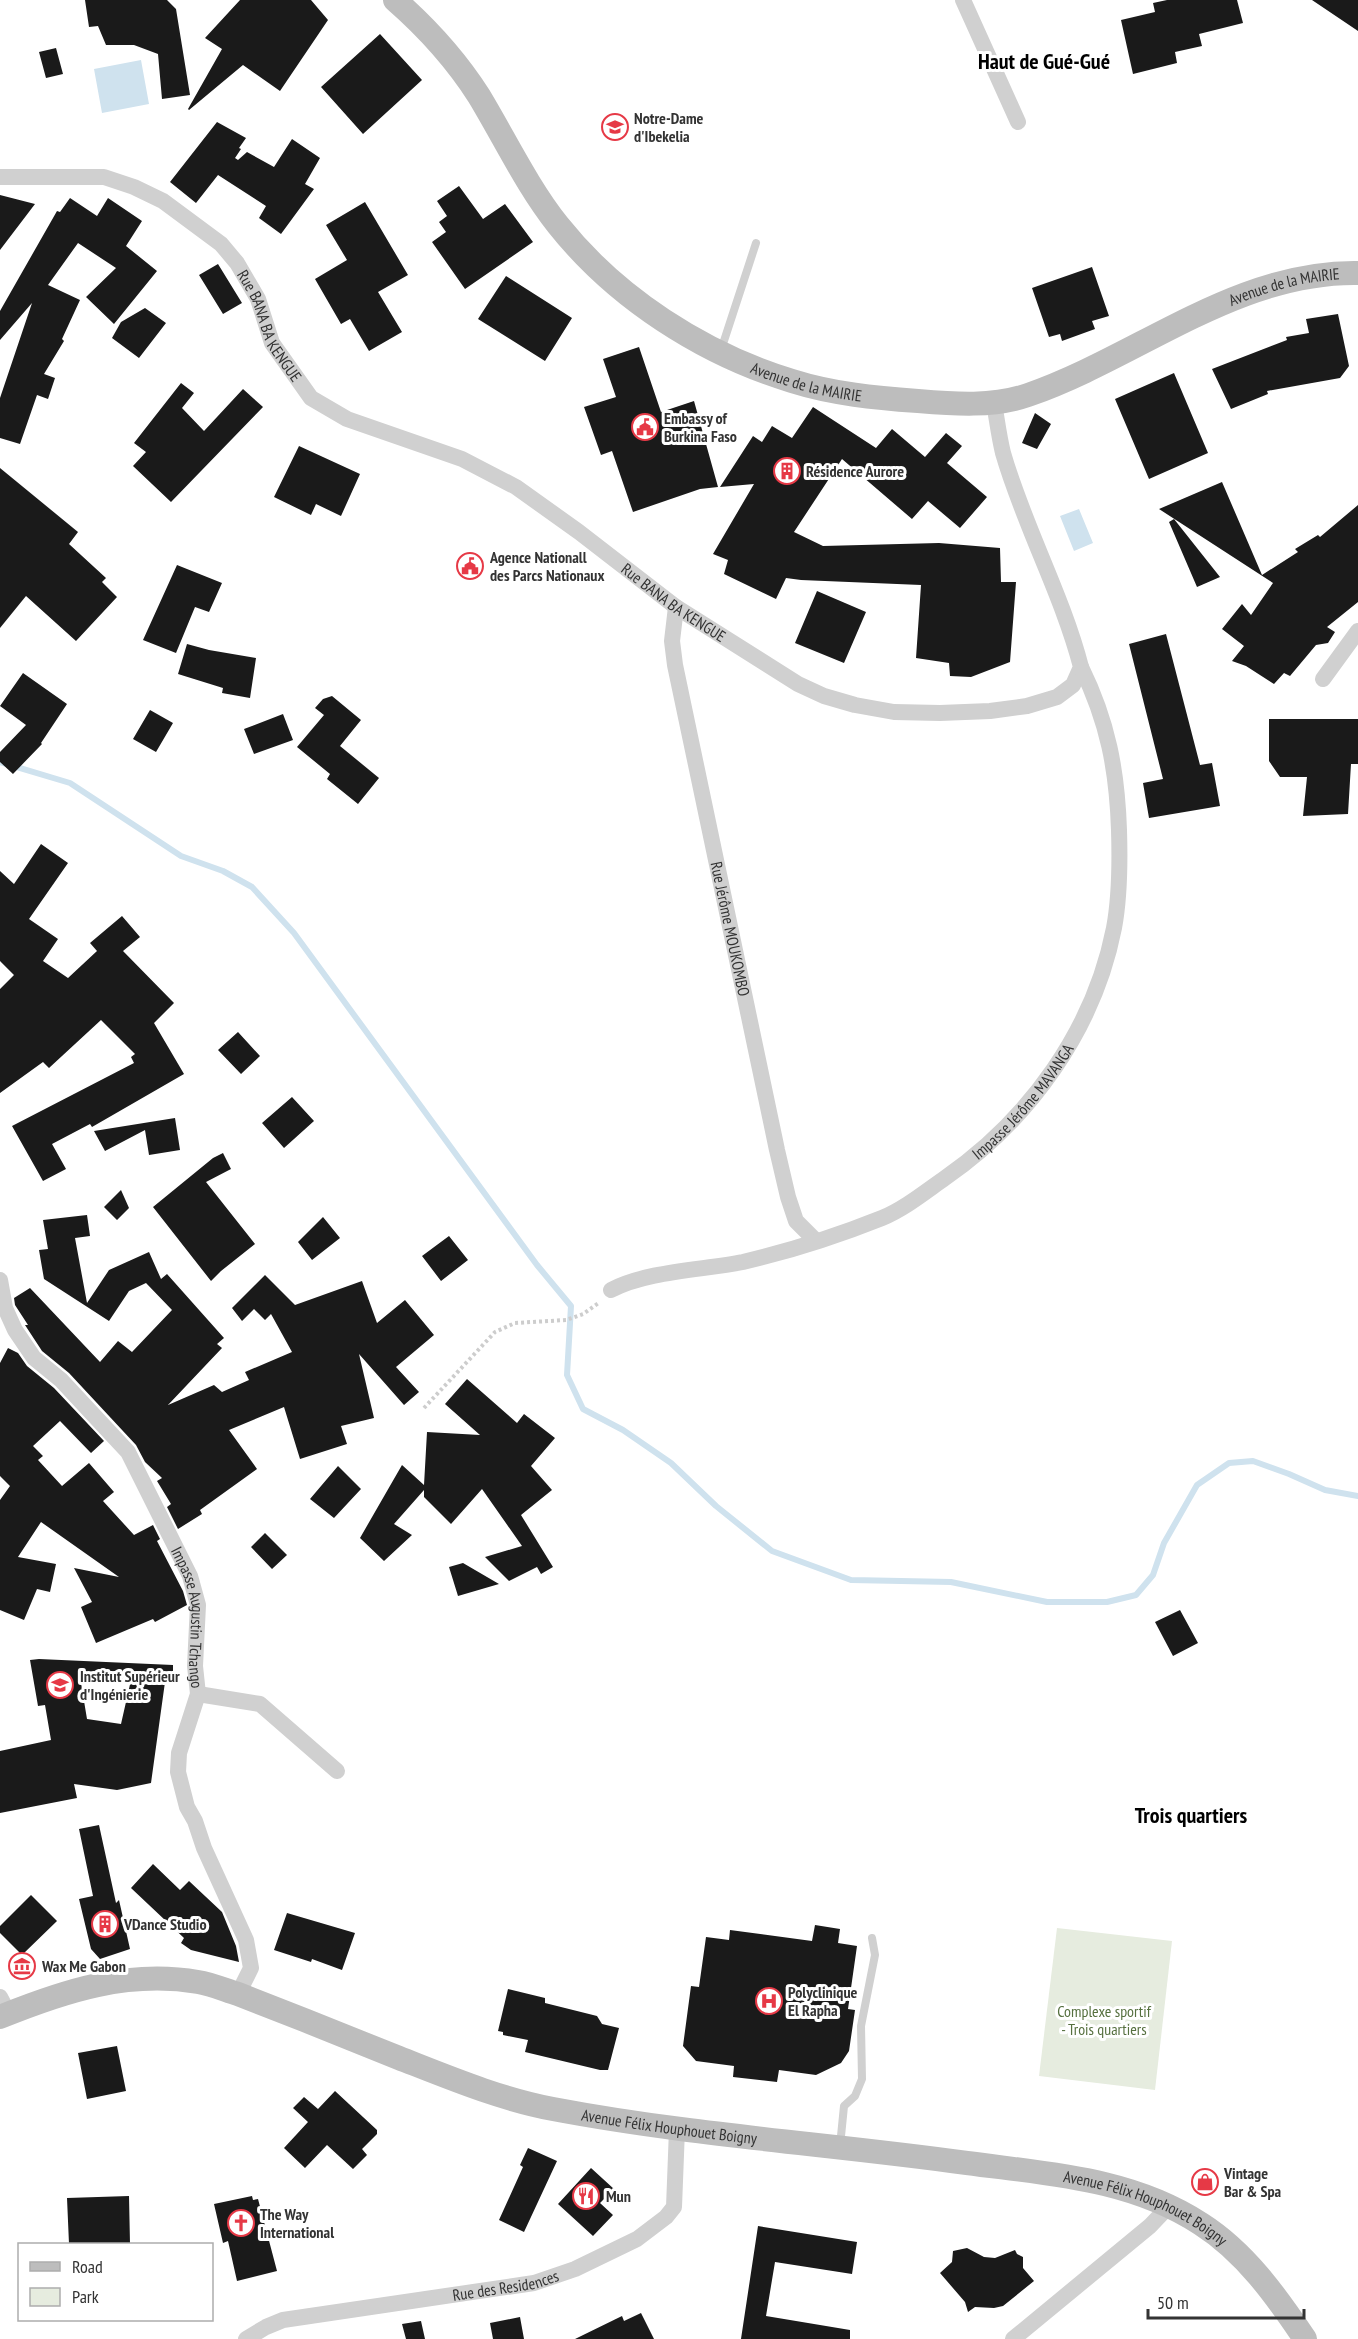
<svg xmlns="http://www.w3.org/2000/svg" width="1358" height="2339" viewBox="0 0 1358 2339" font-family="'PT Sans Narrow',sans-serif">
<style>
.green{fill:#e6ecdf}
.water{fill:#cfe2ee}
.lines{fill:none;stroke-linecap:round;stroke-linejoin:round}
.stream{stroke:#cfe2ee;stroke-width:6}
.building{fill:#1a1a1a;fill-rule:evenodd}
.path{stroke:#cdcdcd;stroke-width:4;stroke-dasharray:3 3;stroke-linecap:butt}
.service{stroke:#d0d0d0;stroke-width:8}
.minor{stroke:#d0d0d0;stroke-width:16}
.secondary{stroke:#bdbdbd;stroke-width:24}
.labels{text-anchor:middle;stroke-width:6;stroke-linejoin:round;paint-order:stroke}
.poi-label{font-size:16px;font-weight:bold;fill:#333;stroke:#fff;text-anchor:start}
.street-label{font-size:16px;fill:#333;stroke:#fff}
.park-label{font-size:16px;fill:#56703f;stroke:#fff}
.district-label{font-size:22px;font-weight:bold;fill:#000;stroke:#fff}
</style>
<rect width="100%" height="100%" fill="#fff"/>
<path class="green" d="M 1057,1928 L 1172,1941 L 1155,2090 L 1039,2076 Z"/>
<path class="water" d="M 141,60 L 149,104 L 102,113 L 94,69 Z
M 1079,509 L 1093,543 L 1074,551 L 1060,516 Z"/>
<g class="lines">
<path class="stream" d="M 0,762 L 70,783 L 181,856 L 223,871 L 252,887 L 294,933 L 537,1265 L 571,1306 L 567,1375 L 583,1409 L 623,1430 L 671,1463 L 716,1506 L 772,1551 L 851,1580 L 951,1582 L 1047,1602 L 1107,1602 L 1136,1595 L 1153,1575 L 1164,1543 L 1197,1485 L 1229,1463 L 1253,1461 L 1289,1474 L 1325,1490 L 1358,1496"/>
</g>
<path class="building" d="M 85,0 L 167,0 L 176,9 L 190,95 L 162,99 L 158,54 L 134,45 L 106,45 L 98,26 L 89,27 Z
M 240,0 L 311,0 L 328,20 L 280,91 L 243,65 L 189,110 L 188,109 L 222,49 L 205,38 Z
M 1167,0 L 1237,0 L 1243,23 L 1199,34 L 1202,46 L 1175,52 L 1177,63 L 1133,74 L 1121,20 L 1155,12 L 1153,3 Z
M 1312,0 L 1358,0 L 1358,31 Z
M 380,34 L 422,80 L 363,134 L 321,87 Z
M 56,48 L 63,74 L 46,78 L 39,52 Z
M 217,122 L 246,138 L 239,148 L 241,149 L 235,158 L 238,160 L 247,152 L 274,167 L 292,139 L 320,158 L 305,184 L 314,189 L 281,234 L 259,218 L 266,206 L 218,175 L 196,203 L 170,182 Z
M 459,186 L 483,219 L 505,204 L 533,242 L 465,289 L 432,242 L 446,232 L 439,222 L 447,216 L 437,201 Z
M 0,195 L 35,204 L 0,250 Z
M 70,198 L 97,216 L 108,198 L 142,221 L 126,246 L 157,271 L 114,324 L 86,297 L 116,268 L 78,243 L 48,285 L 80,300 L 62,339 L 64,341 L 44,374 L 55,378 L 48,399 L 37,395 L 20,444 L 0,438 L 0,398 L 32,303 L 0,340 L 0,311 L 57,211 L 60,212 Z
M 365,202 L 408,275 L 378,292 L 402,332 L 369,351 L 350,319 L 341,324 L 315,279 L 347,260 L 326,225 Z
M 218,264 L 242,303 L 223,314 L 199,275 Z
M 1092,267 L 1109,316 L 1092,321 L 1095,329 L 1062,341 L 1060,334 L 1049,337 L 1032,288 Z
M 506,276 L 572,318 L 545,361 L 478,319 Z
M 145,308 L 166,323 L 139,358 L 112,338 L 121,322 Z
M 1338,314 L 1349,366 L 1340,378 L 1267,391 L 1268,394 L 1231,409 L 1212,369 L 1287,340 L 1286,337 L 1309,333 L 1306,319 Z
M 639,347 L 661,412 L 694,401 L 718,487 L 700,489 L 633,512 L 612,451 L 601,455 L 584,407 L 616,397 L 603,359 Z
M 1174,373 L 1208,453 L 1149,479 L 1115,399 Z
M 181,383 L 194,393 L 182,408 L 204,431 L 243,389 L 263,407 L 171,502 L 133,466 L 146,452 L 134,443 Z
M 813,407 L 876,448 L 892,429 L 925,457 L 946,433 L 962,446 L 947,463 L 987,497 L 960,528 L 928,501 L 912,519 L 842,459 L 794,532 L 823,546 L 939,543 L 1000,548 L 1001,582 L 1016,582 L 1010,662 L 971,677 L 950,676 L 949,663 L 916,658 L 921,585 L 801,580 L 786,578 L 776,599 L 724,574 L 728,560 L 713,554 L 754,484 L 720,487 L 753,436 L 762,442 L 772,426 L 792,438 Z
M 1035,413 L 1051,424 L 1037,449 L 1022,443 Z
M 299,446 L 360,474 L 341,516 L 316,504 L 311,515 L 274,497 Z
M 0,468 L 78,532 L 69,544 L 106,578 L 102,582 L 117,597 L 76,641 L 26,596 L 0,628 Z
M 1222,482 L 1262,575 L 1298,552 L 1295,549 L 1318,535 L 1320,537 L 1358,505 L 1358,602 L 1327,627 L 1335,632 L 1328,643 L 1316,645 L 1290,676 L 1284,673 L 1274,684 L 1246,666 L 1232,661 L 1244,646 L 1222,629 L 1242,604 L 1251,615 L 1273,583 L 1159,509 Z
M 1174,519 L 1220,577 L 1197,587 L 1169,522 Z
M 177,565 L 222,583 L 209,612 L 195,607 L 176,653 L 143,640 Z
M 817,591 L 866,612 L 844,663 L 795,643 Z
M 1166,634 L 1200,765 L 1212,763 L 1220,806 L 1149,818 L 1143,783 L 1163,779 L 1129,644 Z
M 187,644 L 209,650 L 256,658 L 250,698 L 222,693 L 223,688 L 178,674 Z
M 23,673 L 67,704 L 41,743 L 42,744 L 13,774 L 0,762 L 0,752 L 26,725 L 0,706 Z
M 332,696 L 361,720 L 340,746 L 379,778 L 358,804 L 327,779 L 330,774 L 297,747 L 324,715 L 315,708 L 323,699 Z
M 150,710 L 173,723 L 156,752 L 133,739 Z
M 283,714 L 293,740 L 254,754 L 244,729 Z
M 1269,719 L 1358,719 L 1358,764 L 1351,764 L 1348,814 L 1303,816 L 1307,777 L 1280,777 L 1269,761 Z
M 41,844 L 68,863 L 29,919 L 58,939 L 43,961 L 68,978 L 97,951 L 90,943 L 122,916 L 140,937 L 123,951 L 174,1003 L 154,1023 L 184,1074 L 92,1127 L 90,1124 L 52,1144 L 66,1169 L 43,1181 L 12,1126 L 134,1063 L 131,1057 L 135,1054 L 101,1020 L 49,1068 L 43,1062 L 0,1093 L 0,989 L 14,975 L 0,961 L 0,871 L 14,884 Z
M 238,1032 L 260,1056 L 241,1074 L 218,1050 Z
M 292,1097 L 314,1121 L 284,1148 L 262,1123 Z
M 175,1118 L 180,1150 L 149,1155 L 145,1130 L 105,1151 L 94,1131 Z
M 223,1153 L 231,1169 L 206,1182 L 255,1244 L 221,1271 L 211,1281 L 153,1207 L 213,1158 Z
M 121,1190 L 129,1208 L 117,1220 L 104,1207 Z
M 87,1215 L 90,1236 L 75,1238 L 87,1303 L 109,1270 L 149,1252 L 161,1279 L 167,1274 L 224,1338 L 217,1344 L 222,1348 L 168,1405 L 214,1385 L 222,1392 L 249,1380 L 245,1372 L 292,1352 L 271,1314 L 265,1320 L 254,1309 L 242,1321 L 232,1308 L 265,1275 L 295,1305 L 362,1281 L 377,1323 L 405,1300 L 434,1335 L 396,1367 L 419,1392 L 404,1405 L 359,1354 L 374,1418 L 341,1426 L 347,1444 L 300,1459 L 284,1407 L 229,1430 L 257,1469 L 200,1510 L 202,1514 L 178,1529 L 167,1507 L 171,1504 L 157,1481 L 162,1478 L 145,1462 L 136,1445 L 69,1373 L 42,1351 L 25,1325 L 28,1325 L 15,1305 L 14,1298 L 30,1288 L 100,1362 L 118,1341 L 132,1352 L 172,1310 L 146,1283 L 129,1291 L 109,1321 L 44,1279 L 39,1250 L 48,1249 L 43,1220 Z
M 323,1217 L 340,1238 L 312,1260 L 298,1242 Z
M 449,1236 L 468,1260 L 441,1281 L 422,1256 Z
M 8,1348 L 18,1353 L 27,1366 L 54,1388 L 104,1441 L 91,1453 L 60,1421 L 33,1446 L 43,1456 L 38,1460 L 62,1486 L 89,1463 L 114,1492 L 103,1501 L 134,1535 L 153,1525 L 160,1539 L 157,1541 L 183,1591 L 187,1605 L 155,1622 L 153,1619 L 96,1643 L 81,1607 L 92,1602 L 74,1568 L 119,1577 L 41,1522 L 18,1557 L 56,1564 L 50,1592 L 37,1589 L 24,1620 L 0,1610 L 0,1500 L 10,1486 L 0,1476 L 0,1363 Z
M 467,1379 L 517,1423 L 524,1414 L 555,1438 L 531,1466 L 552,1490 L 521,1515 L 553,1567 L 541,1574 L 537,1567 L 509,1581 L 485,1557 L 522,1546 L 482,1489 L 451,1524 L 424,1497 L 424,1490 L 394,1524 L 412,1535 L 384,1561 L 360,1538 L 402,1465 L 424,1485 L 427,1432 L 480,1435 L 445,1404 Z
M 338,1466 L 361,1489 L 334,1518 L 310,1499 Z
M 265,1533 L 287,1555 L 272,1569 L 251,1547 Z
M 463,1563 L 499,1584 L 458,1596 L 449,1567 Z
M 1180,1610 L 1198,1643 L 1173,1656 L 1155,1622 Z
M 39,1659 L 173,1665 L 173,1682 L 165,1682 L 151,1783 L 117,1790 L 74,1784 L 77,1798 L 0,1813 L 0,1751 L 51,1740 L 45,1705 L 38,1706 L 30,1660 ZM 80,1677 L 131,1680 L 121,1724 L 87,1719 Z
M 99,1825 L 116,1903 L 119,1900 L 130,1949 L 100,1959 L 91,1949 L 79,1899 L 93,1896 L 79,1829 Z
M 153,1864 L 180,1890 L 189,1881 L 222,1912 L 236,1946 L 239,1962 L 191,1950 L 181,1943 L 184,1938 L 131,1888 Z
M 31,1895 L 57,1921 L 22,1955 L 0,1933 L 0,1926 Z
M 287,1913 L 355,1933 L 342,1970 L 312,1959 L 311,1962 L 274,1950 Z
M 815,1925 L 840,1929 L 838,1943 L 857,1946 L 848,2009 L 855,2010 L 849,2051 L 841,2063 L 816,2075 L 779,2070 L 777,2082 L 733,2077 L 734,2066 L 696,2061 L 683,2046 L 691,1986 L 699,1987 L 706,1937 L 729,1940 L 730,1930 L 812,1941 Z
M 508,1989 L 545,1998 L 545,2003 L 597,2016 L 602,2024 L 619,2028 L 608,2070 L 600,2070 L 525,2052 L 528,2040 L 503,2035 L 503,2032 L 498,2031 Z
M 117,2046 L 126,2091 L 87,2099 L 78,2053 Z
M 335,2091 L 377,2130 L 377,2134 L 362,2149 L 367,2155 L 353,2169 L 327,2145 L 305,2168 L 284,2148 L 308,2122 L 293,2108 L 304,2097 L 318,2109 Z
M 528,2148 L 557,2161 L 524,2232 L 499,2220 L 523,2167 L 520,2165 Z
M 591,2168 L 614,2189 L 600,2203 L 613,2215 L 593,2236 L 558,2204 Z
M 129,2196 L 130,2244 L 69,2244 L 67,2198 Z
M 252,2196 L 253,2200 L 258,2199 L 277,2271 L 237,2281 L 228,2241 L 223,2243 L 214,2204 Z
M 758,2226 L 857,2242 L 852,2274 L 775,2262 L 766,2316 L 850,2330 L 850,2339 L 741,2339 Z
M 967,2248 L 984,2257 L 995,2258 L 1015,2250 L 1017,2254 L 1023,2257 L 1023,2268 L 1034,2281 L 1003,2306 L 994,2308 L 975,2307 L 968,2312 L 965,2302 L 940,2273 L 952,2262 L 953,2251 Z
M 641,2313 L 654,2339 L 575,2339 L 622,2316 L 624,2321 Z
M 520,2317 L 524,2339 L 493,2339 L 490,2323 Z
M 421,2321 L 425,2339 L 406,2339 L 402,2324 Z"/>
<g class="lines">
<path class="path" d="M 424,1408 L 495,1332 L 515,1323 L 566,1320 L 583,1314 L 600,1302"/>
<path class="service" d="M 721,350 L 756,243
M 840,2146 L 844,2106 L 855,2096 L 862,2079 L 861,2026 L 875,1955 L 872,1938"/>
<g class="minor">
<path d="M 963,0 L 1018,122"/>
<path id="s1" d="M 0,177 L 104,177 L 134,187 L 163,201 L 221,244 L 237,263 L 258,299 L 272,343 L 311,398 L 347,419 L 462,459 L 516,487 L 579,532 L 676,607 L 798,684 L 824,696 L 855,705 L 894,712 L 940,713 L 990,711 L 1027,706 L 1057,697 L 1073,685 L 1081,667 C 1062,594 1024,526 1003,453 C 999,437 997,420 994,403"/>
<path id="s2" d="M 676,607 L 672,641 L 675,665 L 777,1150 L 788,1197 L 796,1221 L 816,1241"/>
<path d="M 1323,679 L 1358,631"/>
<path id="s3" d="M 0,1280 L 5,1308 L 15,1330 L 34,1358 L 61,1380 L 128,1452 L 190,1576 L 198,1605 L 195,1666 L 198,1694 L 179,1753 L 178,1772 L 187,1807 L 195,1821 L 204,1848 L 246,1940 L 251,1968 L 238,1994"/>
<path id="s4" d="M 611,1290 C 647,1271 703,1270 743,1262 C 790,1251 837,1236 882,1218 C 904,1209 925,1192 945,1178 C 1029,1120 1094,1030 1114,928 C 1120,896 1120,862 1119,830 C 1117,770 1108,722 1081,667"/>
<path d="M 198,1694 L 260,1704 L 337,1771"/>
<path d="M 0,1997 L 9,2014"/>
<path id="s5" d="M 246,2339 L 266,2327 L 283,2320 L 534,2283 L 575,2269 L 637,2239 L 666,2217 L 674,2207 L 677,2129"/>
<path d="M 1013,2339 L 1150,2226 L 1169,2206"/>
</g>
<g class="secondary">
<path id="s6" d="M 395,0 C 427,28 456,60 479,96 C 505,139 527,186 558,225 C 616,298 703,354 792,381 C 833,394 876,398 918,401 C 954,404 994,407 1028,395 C 1138,357 1236,271 1358,273"/>
<path id="s7" d="M 0,2017 C 64,1991 128,1970 198,1982 C 211,1984 225,1990 238,1994 C 292,2015 345,2036 399,2058 C 450,2078 500,2099 553,2109 C 690,2135 830,2144 967,2163 C 1048,2174 1131,2178 1201,2224 C 1245,2252 1277,2297 1305,2339"/>
</g>
</g>
<defs>
<symbol id="school-ring" viewBox="-11 -11 22 22"><circle r="9.5" fill="#fff" stroke="#e63946" stroke-width="1.5"/><path d="M0-5L7-2L0 1L-7-2ZM-4 1L0 2.5L4 1V4Q0 6-4 4Z" fill="#e63946"/></symbol>
<symbol id="civic-ring" viewBox="-11 -11 22 22"><circle r="9.5" fill="#fff" stroke="#e63946" stroke-width="1.5"/><path d="M-.6-6.5H3V-4.5H.6V-3L4-1V1h2V6H-6V1h2V-1L-.6-3ZM-1.2 2.5V6h2.4V2.5Z" fill="#e63946"/></symbol>
<symbol id="building-ring" viewBox="-11 -11 22 22"><circle r="9.5" fill="#fff" stroke="#e63946" stroke-width="1.5"/><path d="M-4-6H4V6H1V3H-1V6H-4ZM-2.5-4.3h1.7v1.8h-1.7ZM.8-4.3h1.7v1.8H.8ZM-2.5-1h1.7V.8h-1.7ZM.8-1h1.7V.8H.8Z" fill="#e63946"/></symbol>
<symbol id="university-ring" viewBox="-11 -11 22 22"><circle r="9.5" fill="#fff" stroke="#e63946" stroke-width="1.5"/><path d="M0-5L7-2L0 1L-7-2ZM-4 1L0 2.5L4 1V4Q0 6-4 4Z" fill="#e63946"/></symbol>
<symbol id="museum-ring" viewBox="-11 -11 22 22"><circle r="9.5" fill="#fff" stroke="#e63946" stroke-width="1.5"/><path d="M0-6L6-3V-2H-6V-3ZM-5-1h2V3h-2ZM-1-1h2V3h-2ZM3-1h2V3H3ZM-6 4H6V6H-6Z" fill="#e63946"/></symbol>
<symbol id="hospital-ring" viewBox="-11 -11 22 22"><circle r="9.5" fill="#fff" stroke="#e63946" stroke-width="1.5"/><path d="M-5-5h3v3.5h4V-5h3V5h-3V1.5h-4V5h-3Z" fill="#e63946"/></symbol>
<symbol id="shop-ring" viewBox="-11 -11 22 22"><circle r="9.5" fill="#fff" stroke="#e63946" stroke-width="1.5"/><path d="M-5-2.5h2.3a2.7 3.5 0 0 1 5.4 0H5L5.5 6h-11ZM-1.5-2.5h3a1.5 2.3 0 0 0-3 0Z" fill="#e63946"/></symbol>
<symbol id="restaurant-ring" viewBox="-11 -11 22 22"><circle r="9.5" fill="#fff" stroke="#e63946" stroke-width="1.5"/><path d="M-5-6h1v4h1v-4h1v4h1v-4h1v5L-1.5 .5V6h-2V.5L-5-1ZM5-6V6H3V1.5H1.5Q1.5-4 5-6Z" fill="#e63946"/></symbol>
<symbol id="church-ring" viewBox="-11 -11 22 22"><circle r="9.5" fill="#fff" stroke="#e63946" stroke-width="1.5"/><path d="M-1.2-6h2.4v3.5h3.3v2.4h-3.3V6h-2.4V-.1h-3.3v-2.4h3.3Z" fill="#e63946"/></symbol>
</defs>
<g fill-rule="evenodd">
<use href="#school-ring" x="600" y="112" width="30" height="30"/>
<use href="#civic-ring" x="630" y="412" width="30" height="30"/>
<use href="#building-ring" x="772" y="456" width="30" height="30"/>
<use href="#civic-ring" x="455" y="551" width="30" height="30"/>
<use href="#university-ring" x="45" y="1670" width="30" height="30"/>
<use href="#building-ring" x="90" y="1909" width="30" height="30"/>
<use href="#museum-ring" x="7" y="1951" width="30" height="30"/>
<use href="#hospital-ring" x="754" y="1986" width="30" height="30"/>
<use href="#shop-ring" x="1190" y="2167" width="30" height="30"/>
<use href="#restaurant-ring" x="571" y="2181" width="30" height="30"/>
<use href="#church-ring" x="226" y="2208" width="30" height="30"/>
</g>
<g class="labels">
<g class="poi-label">
<text x="634" y="124">Notre-Dame<tspan x="634" dy="18">d'Ibekelia</tspan></text>
<text x="664" y="424">Embassy of<tspan x="664" dy="18">Burkina Faso</tspan></text>
<text x="806" y="477">Résidence Aurore</text>
<text x="490" y="563">Agence Nationall<tspan x="490" dy="18">des Parcs Nationaux</tspan></text>
<text x="80" y="1682">Institut Supérieur<tspan x="80" dy="18">d'Ingénierie</tspan></text>
<text x="124" y="1930">VDance Studio</text>
<text x="42" y="1972">Wax Me Gabon</text>
<text x="788" y="1998">Polyclinique<tspan x="788" dy="18">El Rapha</tspan></text>
<text x="1224" y="2179">Vintage<tspan x="1224" dy="18">Bar &amp; Spa</tspan></text>
<text x="606" y="2202">Mun</text>
<text x="260" y="2220">The Way<tspan x="260" dy="18">International</tspan></text>
</g>
<g class="street-label">
<text dy="6" stroke="none"><textPath href="#s6" startOffset="1083">Avenue de la MAIRIE</textPath></text>
<text dy="6" stroke="none"><textPath href="#s1" startOffset="336">Rue BANA BA KENGUE</textPath></text>
<text dy="6" stroke="none"><textPath href="#s6" startOffset="579">Avenue de la MAIRIE</textPath></text>
<text dy="6" stroke="none"><textPath href="#s1" startOffset="840">Rue BANA BA KENGUE</textPath></text>
<text dy="6" stroke="none"><textPath href="#s2" startOffset="328">Rue Jérôme MOUKOMBO</textPath></text>
<text dy="6" stroke="none"><textPath href="#s4" startOffset="466">Impasse Jérôme MAVANGA</textPath></text>
<text dy="6" stroke="none"><textPath href="#s3" startOffset="399">Impasse Augustin Tchango</textPath></text>
<text dy="6" stroke="none"><textPath href="#s7" startOffset="699">Avenue Félix Houphouet Boigny</textPath></text>
<text dy="6" stroke="none"><textPath href="#s7" startOffset="1185">Avenue Félix Houphouet Boigny</textPath></text>
<text dy="6" stroke="none"><textPath href="#s5" startOffset="267">Rue des Residences</textPath></text>
</g>
<g class="park-label">
<text x="1104" y="2017">Complexe sportif<tspan x="1104" dy="18">- Trois quartiers</tspan></text>
</g>
<g class="district-label">
<text x="1044" y="69">Haut de Gué-Gué</text>
<text x="1191" y="1823">Trois quartiers</text>
</g>
</g>
<rect x="18" y="2243" width="195" height="78" fill="#ffffff" stroke="#adadad" stroke-width="1.5"/>
<rect x="30" y="2262" width="30" height="9" fill="#bdbdbd" stroke="#adadad" stroke-width="1.5"/>
<text x="72" y="2273" font-size="18" fill="#333333">Road</text>
<rect x="30" y="2288" width="30" height="18" fill="#e6ecdf" stroke="#adadad" stroke-width="1.5"/>
<text x="72" y="2303" font-size="18" fill="#333333">Park</text>
<path d="M1148 2309v9h156v-9" fill="none" stroke="#333333" stroke-width="3"/>
<text x="1157" y="2309" font-size="18" fill="#333333" stroke="#ffffff" stroke-width="4.5" paint-order="stroke">50 m</text>
</svg>
